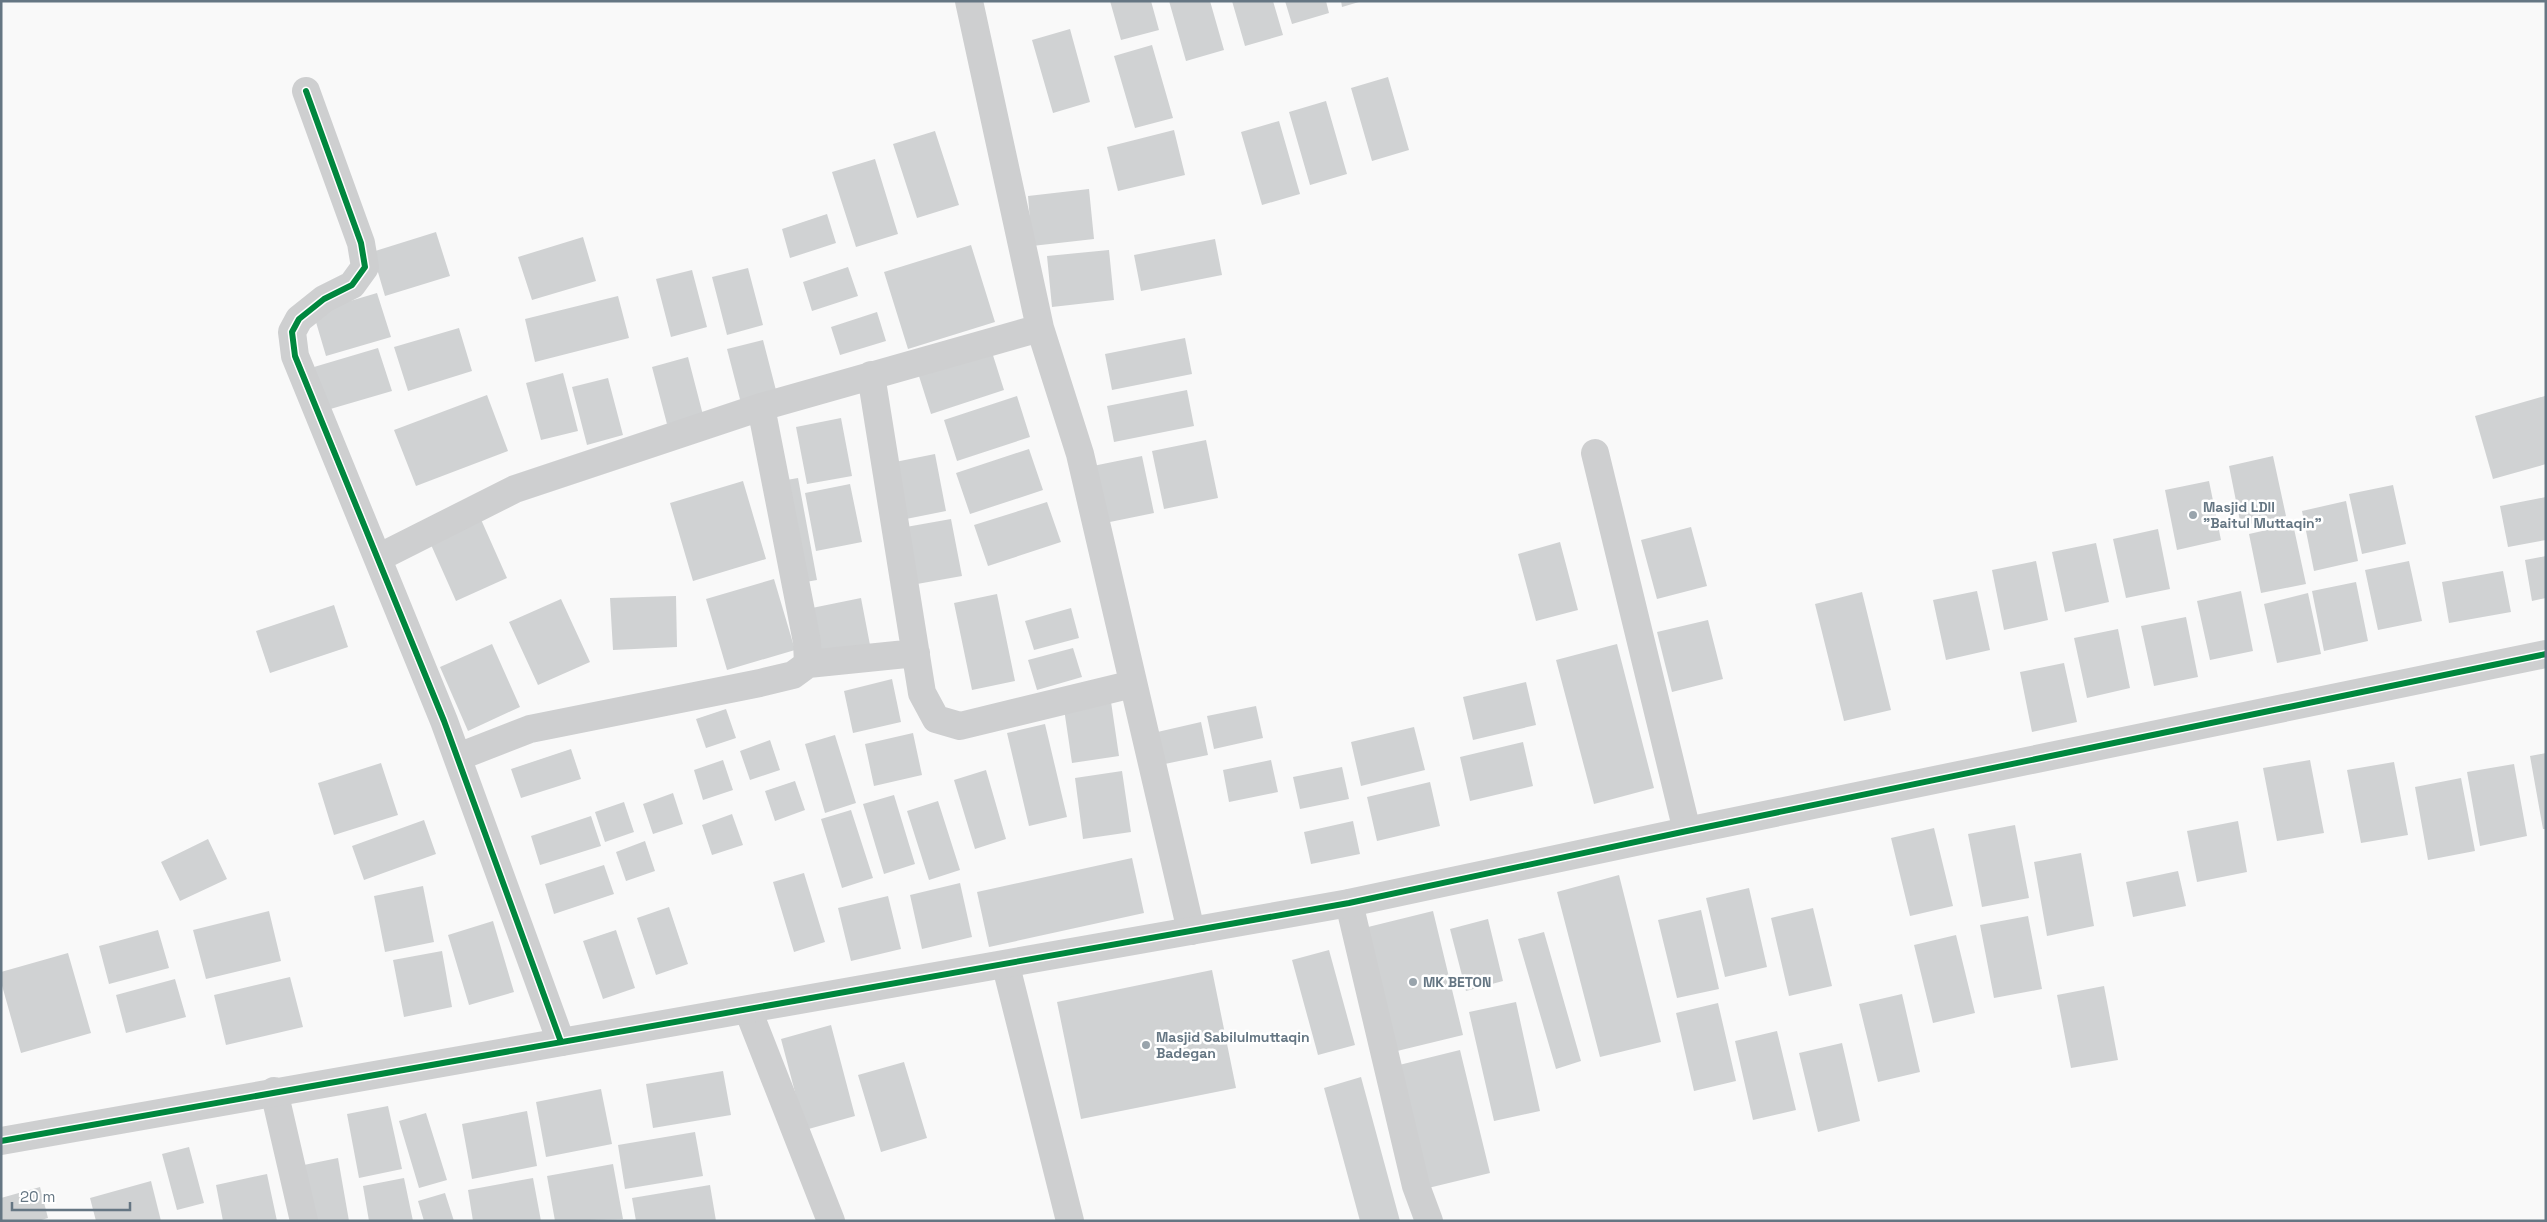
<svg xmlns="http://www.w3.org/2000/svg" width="2547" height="1222" viewBox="0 0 2547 1222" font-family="'Space Grotesk',sans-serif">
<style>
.building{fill:#d0d2d3}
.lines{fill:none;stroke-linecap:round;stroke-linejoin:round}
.minor{stroke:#cecfd0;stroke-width:28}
.tertiary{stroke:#cecfd0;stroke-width:28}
.cycleway-casing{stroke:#fff;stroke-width:9}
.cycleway{stroke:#00873e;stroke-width:6}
.poi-dot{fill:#99a4ac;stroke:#fff;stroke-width:2}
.labels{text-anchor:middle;stroke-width:5;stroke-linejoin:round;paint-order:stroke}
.poi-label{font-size:14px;font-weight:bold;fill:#657683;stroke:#fff;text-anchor:start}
</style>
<rect width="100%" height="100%" fill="#f9f9f9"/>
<path class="building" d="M 1110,1 L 1151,1 L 1159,30 L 1121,40 Z
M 1169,1 L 1210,1 L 1224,50 L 1186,61 Z
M 1232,1 L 1273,1 L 1283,35 L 1245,46 Z
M 1285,1 L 1326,1 L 1329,13 L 1292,24 Z
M 1341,1 L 1359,1 L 1359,2 L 1342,7 Z
M 1070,29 L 1090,102 L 1053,113 L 1032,40 Z
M 1152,45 L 1173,118 L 1135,128 L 1114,56 Z
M 1388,77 L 1409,150 L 1372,161 L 1351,88 Z
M 1326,101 L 1347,174 L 1310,185 L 1289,112 Z
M 1279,121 L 1300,194 L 1262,205 L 1241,132 Z
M 1174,130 L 1185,175 L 1118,191 L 1107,147 Z
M 935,131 L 959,205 L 917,218 L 893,144 Z
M 875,159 L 898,234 L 856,247 L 832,172 Z
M 1089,189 L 1094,239 L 1032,246 L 1028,196 Z
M 827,214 L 836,243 L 790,258 L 782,229 Z
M 436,232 L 450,276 L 385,296 L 372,252 Z
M 583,237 L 596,281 L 532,300 L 518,257 Z
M 1215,239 L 1222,275 L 1141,291 L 1134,255 Z
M 971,245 L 995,322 L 908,349 L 884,272 Z
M 1109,250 L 1114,300 L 1052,307 L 1047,256 Z
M 848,267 L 858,296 L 812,311 L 803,282 Z
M 748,268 L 763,325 L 727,335 L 712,277 Z
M 692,270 L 707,327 L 671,337 L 656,279 Z
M 377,293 L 391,337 L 326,356 L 313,312 Z
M 618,296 L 629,338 L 535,362 L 525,319 Z
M 877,312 L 886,341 L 840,355 L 831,327 Z
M 459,328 L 472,371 L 408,391 L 394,347 Z
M 1185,338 L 1192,374 L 1112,390 L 1105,354 Z
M 763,340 L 778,398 L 742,407 L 727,349 Z
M 378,348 L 392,391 L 327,410 L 314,367 Z
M 991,349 L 1004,390 L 931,414 L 918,373 Z
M 688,357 L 703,415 L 667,424 L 652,367 Z
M 563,373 L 578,431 L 541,440 L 526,383 Z
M 608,378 L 623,435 L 587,445 L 572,387 Z
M 1187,390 L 1194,426 L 1114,442 L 1107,406 Z
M 487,395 L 508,451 L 416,486 L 394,430 Z
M 1017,396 L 1030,437 L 957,461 L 944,420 Z
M 2545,396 L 2546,464 L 2493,479 L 2475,416 Z
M 841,418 L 852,476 L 807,484 L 796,427 Z
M 1206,440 L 1218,498 L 1164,509 L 1152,451 Z
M 1029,449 L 1043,490 L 970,514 L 956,473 Z
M 935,454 L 946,511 L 901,520 L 890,463 Z
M 1142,456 L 1154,513 L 1100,524 L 1088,467 Z
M 2273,456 L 2286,516 L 2241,526 L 2229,466 Z
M 798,478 L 817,580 L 800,583 L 781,481 Z
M 743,481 L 766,559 L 693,581 L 670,503 Z
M 2209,481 L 2221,540 L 2177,550 L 2165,490 Z
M 850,484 L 862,542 L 816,551 L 805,493 Z
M 2393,485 L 2406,544 L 2362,554 L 2349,494 Z
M 2546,497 L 2546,540 L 2508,547 L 2500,506 Z
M 2346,501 L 2358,561 L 2314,571 L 2302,511 Z
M 1047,502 L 1061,542 L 988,566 L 974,525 Z
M 479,515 L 507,578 L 456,601 L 428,538 Z
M 951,519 L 962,576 L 917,584 L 906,527 Z
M 2293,524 L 2306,584 L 2261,593 L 2249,534 Z
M 1691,527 L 1707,586 L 1657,599 L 1641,540 Z
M 2158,529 L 2170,589 L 2126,598 L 2113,539 Z
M 1560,542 L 1578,610 L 1536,621 L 1518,554 Z
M 2096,543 L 2109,602 L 2065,612 L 2052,552 Z
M 2546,556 L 2546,598 L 2532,601 L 2525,560 Z
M 2036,561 L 2048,620 L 2004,630 L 1992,570 Z
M 2409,561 L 2422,621 L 2378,630 L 2365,570 Z
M 2503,571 L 2511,612 L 2449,623 L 2442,582 Z
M 774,579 L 795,650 L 727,670 L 706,599 Z
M 2356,582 L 2368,641 L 2324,651 L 2312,591 Z
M 1977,591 L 1990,650 L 1946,660 L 1933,600 Z
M 2241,591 L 2253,651 L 2210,660 L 2197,601 Z
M 1862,592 L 1891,710 L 1844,721 L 1815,604 Z
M 2308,593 L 2321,654 L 2277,663 L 2264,604 Z
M 997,594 L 1015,681 L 972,690 L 954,603 Z
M 676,596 L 677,647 L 613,650 L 610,598 Z
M 861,598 L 870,645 L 816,656 L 807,609 Z
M 561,599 L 590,662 L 538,685 L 509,622 Z
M 334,605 L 348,647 L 270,673 L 256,631 Z
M 1071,608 L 1079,638 L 1034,650 L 1025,621 Z
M 2186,617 L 2198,677 L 2154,686 L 2141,626 Z
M 1708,620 L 1723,679 L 1672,692 L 1657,632 Z
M 2118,629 L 2130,688 L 2087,698 L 2074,638 Z
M 492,644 L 520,707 L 468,731 L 440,667 Z
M 1617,644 L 1654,788 L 1594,804 L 1556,660 Z
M 1073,648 L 1082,677 L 1037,690 L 1028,660 Z
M 2064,663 L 2077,722 L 2032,732 L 2020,672 Z
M 892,679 L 901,722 L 853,733 L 844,691 Z
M 1526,682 L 1536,725 L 1473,740 L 1463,697 Z
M 1110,695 L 1119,756 L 1072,763 L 1063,702 Z
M 1256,706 L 1263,738 L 1214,749 L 1207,716 Z
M 726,709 L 736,738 L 706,748 L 696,719 Z
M 1201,722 L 1208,755 L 1160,765 L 1153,733 Z
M 1045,724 L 1067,817 L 1029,826 L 1007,733 Z
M 1414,727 L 1425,770 L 1361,786 L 1351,742 Z
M 913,733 L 922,775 L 874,786 L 865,744 Z
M 835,735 L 856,803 L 825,813 L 805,744 Z
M 770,740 L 780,770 L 750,780 L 740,751 Z
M 1523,742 L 1533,786 L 1470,801 L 1460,757 Z
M 571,749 L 581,779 L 521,798 L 511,769 Z
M 2546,753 L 2546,829 L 2543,829 L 2530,756 Z
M 723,760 L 733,790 L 703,800 L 694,770 Z
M 1271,760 L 1278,792 L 1229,802 L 1223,770 Z
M 2310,760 L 2324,833 L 2277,841 L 2263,768 Z
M 2394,762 L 2408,835 L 2361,843 L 2347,770 Z
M 381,763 L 398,815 L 334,835 L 318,783 Z
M 2514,764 L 2527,836 L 2480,846 L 2467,772 Z
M 1342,767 L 1349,799 L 1300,809 L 1293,777 Z
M 986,770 L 1006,839 L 975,849 L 954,780 Z
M 1122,771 L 1131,832 L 1083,839 L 1075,778 Z
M 2461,778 L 2475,851 L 2428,860 L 2415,787 Z
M 795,781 L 805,810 L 775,821 L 765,791 Z
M 1430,782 L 1440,826 L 1377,841 L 1367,797 Z
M 673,793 L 683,824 L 653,834 L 643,804 Z
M 894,795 L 915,864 L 884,874 L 863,804 Z
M 938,801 L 960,870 L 929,880 L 907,811 Z
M 624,802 L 634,832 L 605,842 L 595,812 Z
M 851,810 L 873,878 L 842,888 L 821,819 Z
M 732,814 L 743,845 L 712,855 L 702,825 Z
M 591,816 L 601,846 L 540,865 L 531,836 Z
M 424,820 L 436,854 L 364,880 L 352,846 Z
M 1353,821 L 1360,854 L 1311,864 L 1304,832 Z
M 2238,821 L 2247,872 L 2197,882 L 2187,831 Z
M 2015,825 L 2029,898 L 1982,907 L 1968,834 Z
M 1934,828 L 1953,906 L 1910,916 L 1891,838 Z
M 208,839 L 227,879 L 180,901 L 161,862 Z
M 645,841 L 655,871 L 626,881 L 616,852 Z
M 2081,853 L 2094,926 L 2047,936 L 2034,862 Z
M 1132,858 L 1144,913 L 989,947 L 977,892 Z
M 604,865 L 614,894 L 554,914 L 545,884 Z
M 2178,871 L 2186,906 L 2133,917 L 2126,882 Z
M 804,873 L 825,942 L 794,952 L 773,882 Z
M 1619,875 L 1661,1042 L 1600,1057 L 1557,892 Z
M 960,883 L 972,937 L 922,949 L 910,895 Z
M 423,886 L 434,942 L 385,952 L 374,896 Z
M 1749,888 L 1767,967 L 1725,977 L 1706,898 Z
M 888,896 L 901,949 L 851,961 L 838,908 Z
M 669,907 L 688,964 L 656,975 L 637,918 Z
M 1813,908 L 1832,986 L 1789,996 L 1771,918 Z
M 1701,910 L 1719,989 L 1677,998 L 1658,920 Z
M 269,911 L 281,961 L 206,979 L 193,930 Z
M 1433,911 L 1463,1035 L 1393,1052 L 1364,928 Z
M 2028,916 L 2042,989 L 1994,998 L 1980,925 Z
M 1488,919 L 1503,981 L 1466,991 L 1450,929 Z
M 493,921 L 514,992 L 469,1005 L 448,935 Z
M 158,930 L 169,968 L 109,984 L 99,946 Z
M 616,930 L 635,988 L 603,999 L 583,941 Z
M 1544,932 L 1581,1061 L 1556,1069 L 1518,939 Z
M 1956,935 L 1975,1013 L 1933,1023 L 1914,945 Z
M 1329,950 L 1355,1045 L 1318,1055 L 1292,960 Z
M 442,951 L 452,1007 L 404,1017 L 393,960 Z
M 68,953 L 91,1033 L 21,1053 L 1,982 L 1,972 Z
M 1212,970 L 1236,1088 L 1081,1119 L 1057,1002 Z
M 290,977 L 303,1027 L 226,1045 L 214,995 Z
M 175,979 L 186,1017 L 126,1033 L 116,995 Z
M 2104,986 L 2118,1060 L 2071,1068 L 2057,995 Z
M 1902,994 L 1920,1072 L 1878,1082 L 1859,1004 Z
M 1516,1002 L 1540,1111 L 1494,1121 L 1469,1012 Z
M 1718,1003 L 1736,1081 L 1694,1091 L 1676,1013 Z
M 831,1025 L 855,1116 L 805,1130 L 781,1039 Z
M 1777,1031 L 1796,1110 L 1753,1120 L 1735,1041 Z
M 1842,1043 L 1860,1121 L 1818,1132 L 1799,1053 Z
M 1460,1050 L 1490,1173 L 1420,1190 L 1391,1067 Z
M 904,1062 L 927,1138 L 881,1152 L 858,1075 Z
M 723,1071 L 731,1115 L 653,1128 L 646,1084 Z
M 1361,1077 L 1400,1221 L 1360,1221 L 1324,1088 Z
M 601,1089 L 612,1144 L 546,1157 L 536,1102 Z
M 388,1106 L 402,1169 L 359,1178 L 347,1114 Z
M 527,1111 L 537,1166 L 472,1179 L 462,1124 Z
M 426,1113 L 447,1180 L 419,1188 L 399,1121 Z
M 695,1132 L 703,1176 L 625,1189 L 618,1145 Z
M 189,1147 L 204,1203 L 177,1210 L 162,1154 Z
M 338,1158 L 349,1221 L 309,1221 L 299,1166 Z
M 613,1164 L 623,1219 L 555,1221 L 547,1176 Z
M 267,1174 L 277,1221 L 223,1221 L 216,1185 Z
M 404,1178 L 413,1221 L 369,1221 L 363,1186 Z
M 533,1178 L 541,1221 L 473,1221 L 468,1190 Z
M 151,1181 L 161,1221 L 96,1221 L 90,1198 Z
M 710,1185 L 716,1221 L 636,1221 L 632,1198 Z
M 40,1187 L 48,1218 L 38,1221 L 1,1221 L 1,1198 Z
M 445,1193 L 454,1221 L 424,1221 L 418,1201 Z"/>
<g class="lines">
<path class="minor" d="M 969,1 L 1040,328 L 1080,454 L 1191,931
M 306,91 L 361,243 L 365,267 L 352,285 L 324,299 L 299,319 L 292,332 L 295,356 L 444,721 L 561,1042
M 871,375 L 922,693 L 936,719 L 960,726 L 1133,684
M 1595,453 L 1687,831
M 378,558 L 515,489 L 761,407
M 808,664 L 916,653
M 458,757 L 530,729 L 760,683 L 793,675 L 808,664 L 807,642 L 761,407 L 1040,328
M 1349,903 L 1416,1186 L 1429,1221
M 1006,966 L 1070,1221
M 748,1010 L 831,1221
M 274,1091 L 304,1221"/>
<path class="tertiary" d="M 1,1141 L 1349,903 L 1687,831 L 2546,654"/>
<defs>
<path id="cycleway" d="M 306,91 L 361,243 L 365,267 L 352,285 L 324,299 L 299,319 L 292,332 L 295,356 L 444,721 L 561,1042
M 1,1141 L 1349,903 L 1687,831 L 2546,654"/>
</defs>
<use href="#cycleway" class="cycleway-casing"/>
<use href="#cycleway" class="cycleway"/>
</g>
<g class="poi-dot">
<circle cx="2193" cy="515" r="5"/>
<circle cx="1413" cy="982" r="5"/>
<circle cx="1146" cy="1045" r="5"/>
</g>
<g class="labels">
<g class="poi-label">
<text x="2203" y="512">Masjid LDII<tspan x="2203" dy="16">"Baitul Muttaqin"</tspan></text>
<text x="1423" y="987">MK BETON</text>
<text x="1156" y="1042">Masjid Sabilulmuttaqin<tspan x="1156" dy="16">Badegan</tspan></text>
</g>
</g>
<rect width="2547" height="1222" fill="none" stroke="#657683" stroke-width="5"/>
<path d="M12 1202v8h118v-8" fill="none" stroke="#657683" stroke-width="2.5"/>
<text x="20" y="1202" font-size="15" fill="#657683" stroke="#ffffff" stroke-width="4" paint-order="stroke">20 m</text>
</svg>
